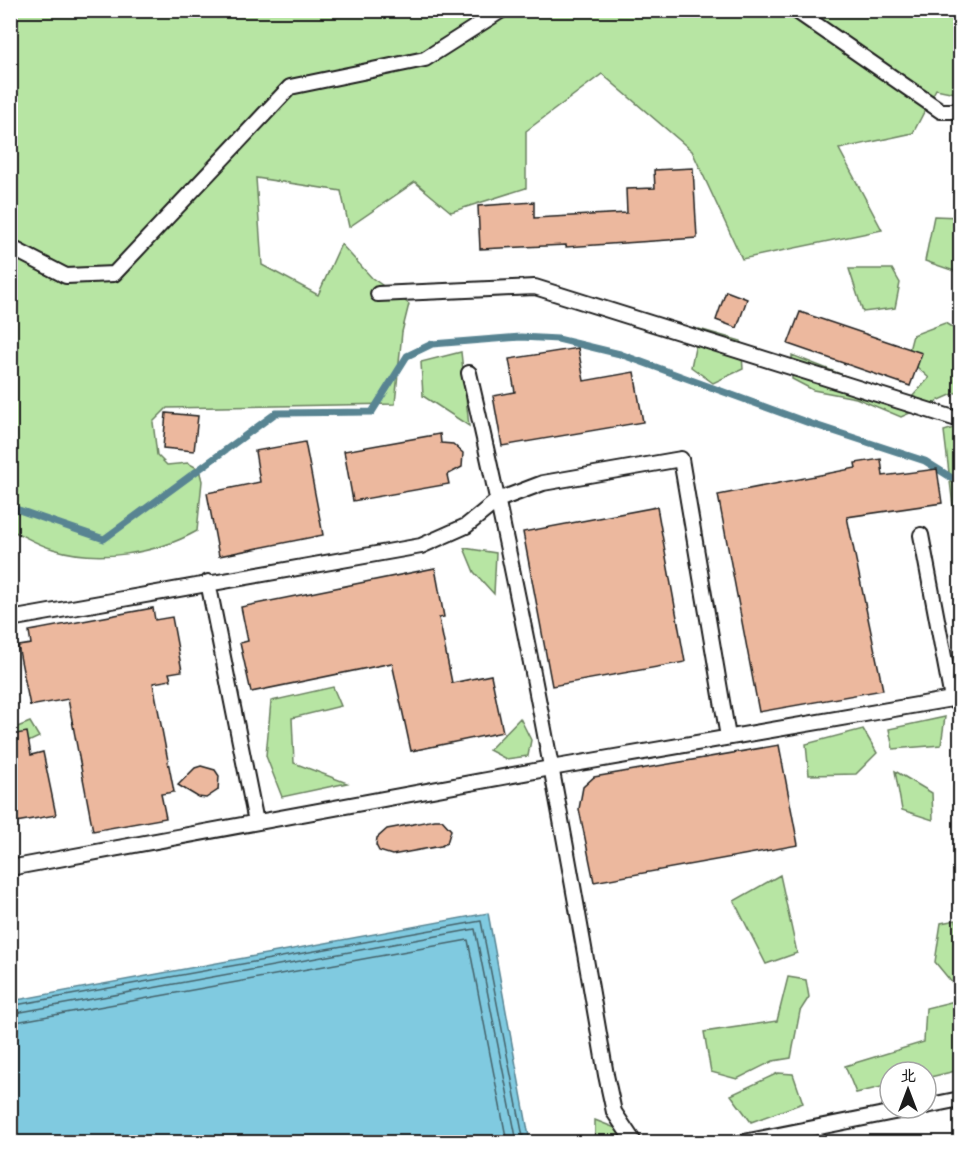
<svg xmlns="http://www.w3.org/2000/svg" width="971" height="1153" viewBox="0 0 971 1153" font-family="'Gochi Hand','LXGW WenKai TC',sans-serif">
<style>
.green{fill:#b7e5a3;stroke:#6a8060;stroke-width:1.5}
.water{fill:#80cae0;stroke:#588492;stroke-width:1.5}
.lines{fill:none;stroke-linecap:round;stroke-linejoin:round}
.shore{stroke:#44626a;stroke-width:1.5}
.stream{stroke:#588492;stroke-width:7}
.building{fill:#ecb89e;stroke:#1c1c1c;stroke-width:1.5}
.lane-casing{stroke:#1c1c1c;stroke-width:18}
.lane{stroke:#fff;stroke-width:14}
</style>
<rect width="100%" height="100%" fill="#fff"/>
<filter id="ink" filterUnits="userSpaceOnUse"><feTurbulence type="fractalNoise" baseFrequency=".0167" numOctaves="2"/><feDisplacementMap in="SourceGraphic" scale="12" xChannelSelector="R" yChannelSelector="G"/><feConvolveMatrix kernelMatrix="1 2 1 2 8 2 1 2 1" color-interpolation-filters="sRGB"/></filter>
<g filter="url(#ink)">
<path class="green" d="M 11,11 L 960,11 L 960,94 L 936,89 L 913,133 L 839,149 L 882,230 L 742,259 L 692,151 L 602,74 L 526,131 L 526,188 L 451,212 L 415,182 L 349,227 L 341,191 L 256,178 L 262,265 L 318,295 L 341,244 L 372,278 L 409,304 L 402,332 L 395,404 L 167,408 L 153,422 L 157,455 L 167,465 L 188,463 L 199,469 L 202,481 L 197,531 C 156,554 98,563 53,549 C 38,545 24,536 11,530 Z
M 934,216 L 960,217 L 960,273 L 925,261 Z
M 849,269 L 892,269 L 900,283 L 895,308 L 863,312 Z
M 945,323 L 960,332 L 960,391 L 901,417 L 856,398 L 813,390 L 792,379 L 792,355 L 861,382 L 912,397 L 929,378 L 907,358 L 913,335 Z
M 699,329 L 741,341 L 743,369 L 713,383 L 691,367 Z
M 461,352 L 469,426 L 423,396 L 421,362 Z
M 960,426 L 960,514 L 953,506 L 944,431 Z
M 464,548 L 496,553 L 494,594 L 474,572 Z
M 333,687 L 341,706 L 292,718 L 294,763 L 347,783 L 282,797 L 266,756 L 271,701 Z
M 945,717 L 941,745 L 893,749 L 889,729 Z
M 520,718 L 531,740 L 528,756 L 506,759 L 489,750 Z
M 30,722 L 39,737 L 11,750 L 10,730 Z
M 863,729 L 877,753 L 856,774 L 809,775 L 806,744 Z
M 895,771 L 932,793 L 933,820 L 902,810 Z
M 780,875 L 797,953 L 766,964 L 734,901 Z
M 956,920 L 960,935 L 960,988 L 958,990 L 935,962 L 941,923 Z
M 788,977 L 806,980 L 809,997 L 800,1011 L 791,1058 L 773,1061 L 737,1079 L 711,1072 L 704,1032 L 777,1021 Z
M 959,1000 L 960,1070 L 926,1078 L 926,1072 L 890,1072 L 890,1085 L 856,1093 L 845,1066 L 924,1042 L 926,1008 Z
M 778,1073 L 793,1074 L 803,1103 L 751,1122 L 731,1095 Z
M 595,1120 L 638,1137 L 638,1142 L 595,1142 Z"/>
<path class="water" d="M 488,913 L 530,1142 L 11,1142 L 11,1001 Z"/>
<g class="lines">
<path class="shore" d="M 10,1006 L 481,921 L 524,1142
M 10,1014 L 475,929 L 517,1142
M 10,1023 L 468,940 L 507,1142"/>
<path class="stream" d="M 10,507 L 104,539 L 276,413 L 372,412 L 407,356 L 432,344 L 521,337 L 558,339 L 620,354 L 809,423 L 925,461 L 960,483"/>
</g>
<path class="building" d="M 693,168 L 697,238 L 566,247 L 566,245 L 480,249 L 478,206 L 534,202 L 534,218 L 627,213 L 626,189 L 655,188 L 654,170 Z
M 726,291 L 747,299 L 737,328 L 716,320 Z
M 800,312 L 922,353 L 910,386 L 788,344 Z
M 578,348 L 584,381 L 634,372 L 643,422 L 502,446 L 493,396 L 515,392 L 509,359 Z
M 166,413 L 198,416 L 194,451 L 163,448 Z
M 440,434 L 441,443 L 453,444 L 463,453 L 462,467 L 447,475 L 449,484 L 353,501 L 344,451 Z
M 305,442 L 323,535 L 219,556 L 207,493 L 260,482 L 255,451 Z
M 881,459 L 883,476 L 937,469 L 942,503 L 847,517 L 883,690 L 759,712 L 718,495 L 856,468 L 855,463 Z
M 657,507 L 685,662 L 552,686 L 523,532 Z
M 435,568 L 444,617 L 439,618 L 452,683 L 491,675 L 503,732 L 411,751 L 392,663 L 251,692 L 240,643 L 248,641 L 241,607 Z
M 153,608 L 155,620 L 172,617 L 182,671 L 169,673 L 171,680 L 153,683 L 174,792 L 161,794 L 166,818 L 93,831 L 68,699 L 30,706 L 18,646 L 31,644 L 29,631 Z
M 27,732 L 31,755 L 43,752 L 56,815 L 10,823 L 10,758 L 14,758 L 10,735 Z
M 779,745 L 798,845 L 594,882 L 579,809 L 583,787 L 594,777 Z
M 201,766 L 215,770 L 219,776 L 218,790 L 206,798 L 198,797 L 178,785 L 195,768 Z
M 435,820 L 442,820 L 451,830 L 447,843 L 441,846 L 392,855 L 379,851 L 376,845 L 377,838 L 387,829 Z"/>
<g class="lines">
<defs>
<path id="lane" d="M 795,10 L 941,111 L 960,111
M 10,247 L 66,276 L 114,274 L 290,87 L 425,59 L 502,10
M 378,294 L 535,287 L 960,420
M 469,373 C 523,605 566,840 606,1075 L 614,1112 L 634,1142
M 921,535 L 952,699
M 208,582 L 256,822
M 10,619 L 421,546 L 466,526 L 498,500 L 543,483 L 681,459 L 728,737
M 10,868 L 551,768 L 952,699 L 960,705
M 926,1106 L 960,1099
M 744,1142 L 914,1108"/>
</defs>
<use href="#lane" class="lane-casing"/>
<use href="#lane" class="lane"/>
</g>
</g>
<rect width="971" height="1153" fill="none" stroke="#fff" stroke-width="36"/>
<rect x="18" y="18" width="935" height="1117" fill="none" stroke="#1c1c1c" stroke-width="2" filter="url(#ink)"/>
<g transform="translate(908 1090)"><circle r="28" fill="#ffffff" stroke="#a4a4a4" stroke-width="1.5"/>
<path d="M0-4.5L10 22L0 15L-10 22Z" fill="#1c1c1c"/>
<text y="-9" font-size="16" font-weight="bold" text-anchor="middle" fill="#1c1c1c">北</text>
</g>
</svg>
